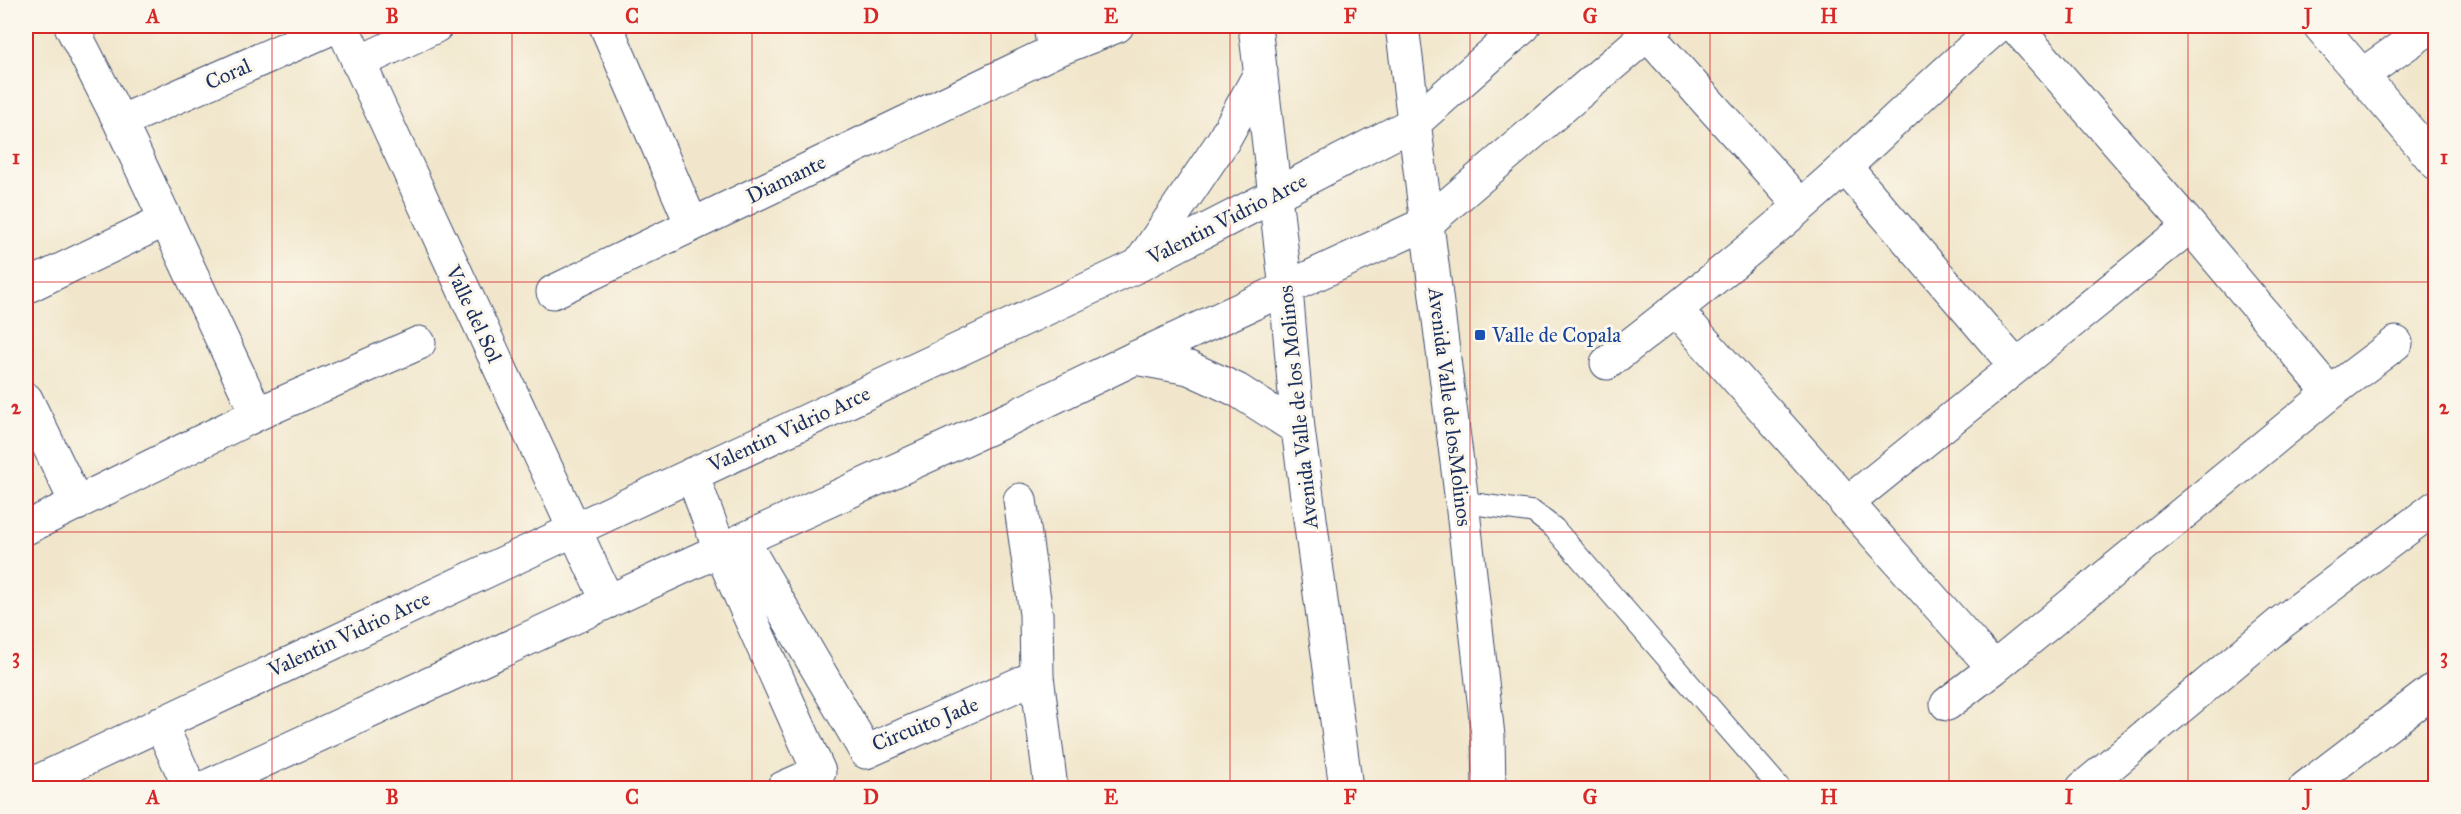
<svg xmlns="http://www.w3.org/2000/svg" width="2461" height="814" viewBox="0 0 2461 814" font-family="'IM FELL Great Primer',serif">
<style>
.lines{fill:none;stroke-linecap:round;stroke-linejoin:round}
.lane-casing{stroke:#3b4a6e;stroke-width:23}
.street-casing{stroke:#3b4a6e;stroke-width:35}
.secondary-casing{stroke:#3b4a6e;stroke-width:35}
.lane{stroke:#fff;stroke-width:21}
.street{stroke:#fff;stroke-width:33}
.secondary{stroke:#fff;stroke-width:33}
.grid{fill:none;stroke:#d62828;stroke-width:1.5;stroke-opacity:0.55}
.transit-dot{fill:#1a4fb4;stroke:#fbf7ec;stroke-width:2}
.labels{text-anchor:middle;stroke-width:6;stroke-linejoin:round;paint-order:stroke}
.street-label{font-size:21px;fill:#1b2f5e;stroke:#fbf7ec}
.transit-label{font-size:21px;fill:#164399;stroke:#fbf7ec;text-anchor:start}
.neatline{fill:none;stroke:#d62828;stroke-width:2}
.grid-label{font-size:20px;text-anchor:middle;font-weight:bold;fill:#d62828}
</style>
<rect width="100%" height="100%" fill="#fbf7ec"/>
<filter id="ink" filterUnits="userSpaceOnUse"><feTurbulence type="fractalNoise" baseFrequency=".0167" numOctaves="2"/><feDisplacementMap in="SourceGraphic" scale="12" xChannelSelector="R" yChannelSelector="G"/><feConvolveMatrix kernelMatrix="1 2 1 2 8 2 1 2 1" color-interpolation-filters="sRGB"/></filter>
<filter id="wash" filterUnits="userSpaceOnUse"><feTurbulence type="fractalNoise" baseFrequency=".008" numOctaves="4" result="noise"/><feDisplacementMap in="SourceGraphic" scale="24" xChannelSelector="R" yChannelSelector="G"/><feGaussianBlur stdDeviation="1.35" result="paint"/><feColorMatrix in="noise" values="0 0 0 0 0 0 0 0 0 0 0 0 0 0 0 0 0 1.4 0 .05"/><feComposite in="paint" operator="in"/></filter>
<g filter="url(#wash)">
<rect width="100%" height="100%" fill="#f1e6cb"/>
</g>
<g filter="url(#ink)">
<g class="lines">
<defs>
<path id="lane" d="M 1462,502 L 1533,512 L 1554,528 L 1780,788"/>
<path id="street" d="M 71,26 L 120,122 L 257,414
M 342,26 L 608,602
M 606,26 L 692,225 L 1054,51 L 1050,26
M 2015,26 L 2190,226 L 2330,393
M 2320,26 L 2436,163
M 1647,34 L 1800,205
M 1054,51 L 1117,26
M 358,63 L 436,26
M 2362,75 L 2432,26
M 120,122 L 336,26
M 1845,167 L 2015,365
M 26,287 L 165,220
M 553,292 L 692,225
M 1676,310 L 1994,668
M 1607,363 C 1689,300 1770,235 1847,165 C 1897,119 1946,70 1998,26
M 26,399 L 77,504
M 692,474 L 720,550 L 819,772 L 783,788
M 1020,500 L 1036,614 L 1037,676
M 1846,504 L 2190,226
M 26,528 L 257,414 L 419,343
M 743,541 L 866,752 L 1037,676 L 1051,788
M 1947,704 L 1994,668 L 2330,393 L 2396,343
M 160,723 L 190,788
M 26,787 L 1139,265 L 1414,123 L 1524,26
M 204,788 L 720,550 L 1013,417 L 1135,358 L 1427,223 L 1657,26
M 2083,788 L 2282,622 L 2436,507
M 2305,788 L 2436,688"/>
<path id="secondary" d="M 1255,26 L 1286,289 L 1298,429 L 1346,788
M 1402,26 L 1462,502 L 1488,736 L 1489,788
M 1139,265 L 1223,141 L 1261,72
M 1135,358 L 1189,368 L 1237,390 L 1298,429"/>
</defs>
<use href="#lane" class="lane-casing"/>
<use href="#street" class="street-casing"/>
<use href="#secondary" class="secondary-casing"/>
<use href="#lane" class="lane"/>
<use href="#street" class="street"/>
<use href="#secondary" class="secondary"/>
</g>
</g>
<path class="grid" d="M 272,26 L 272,788M 512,26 L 512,788M 752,26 L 752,788M 991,26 L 991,788M 1230,26 L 1230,788M 1470,26 L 1470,788M 1710,26 L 1710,788M 1949,26 L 1949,788M 2188,26 L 2188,788M 26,282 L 2436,282M 26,532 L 2436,532"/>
<rect class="transit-dot" x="1474" y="329" width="12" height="12" rx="3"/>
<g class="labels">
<g class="street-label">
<text transform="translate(228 74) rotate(-24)" y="7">Coral</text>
<text transform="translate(786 179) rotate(-26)" y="7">Diamante</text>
<text transform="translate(1227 219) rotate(-27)" y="7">Valentin Vidrio Arce</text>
<text transform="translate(474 314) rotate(65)" y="7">Valle del Sol</text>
<text transform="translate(1298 407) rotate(-96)" y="7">Avenida Valle de los Molinos</text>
<text transform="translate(1450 407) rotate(83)" y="7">Avenida Valle de losMolinos</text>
<text transform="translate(789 429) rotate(-25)" y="7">Valentin Vidrio Arce</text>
<text transform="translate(349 634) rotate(-25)" y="7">Valentin Vidrio Arce</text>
<text transform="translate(925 724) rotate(-22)" y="7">Circuito Jade</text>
</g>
<g class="transit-label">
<text x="1492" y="342">Valle de Copala</text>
</g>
</g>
<rect width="2461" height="814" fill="none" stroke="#fbf7ec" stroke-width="66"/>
<rect x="33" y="33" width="2395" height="748" class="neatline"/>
<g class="grid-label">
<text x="153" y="23">A</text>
<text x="392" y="23">B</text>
<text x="632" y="23">C</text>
<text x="871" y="23">D</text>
<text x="1111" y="23">E</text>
<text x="1350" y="23">F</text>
<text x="1590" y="23">G</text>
<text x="1829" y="23">H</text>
<text x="2069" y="23">I</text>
<text x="2308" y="23">J</text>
<text x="16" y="164">1</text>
<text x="2444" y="164">1</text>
<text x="16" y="414">2</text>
<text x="2444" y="414">2</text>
<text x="16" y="663">3</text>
<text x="2444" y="663">3</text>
<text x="153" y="804">A</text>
<text x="392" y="804">B</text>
<text x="632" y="804">C</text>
<text x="871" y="804">D</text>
<text x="1111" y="804">E</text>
<text x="1350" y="804">F</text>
<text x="1590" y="804">G</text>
<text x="1829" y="804">H</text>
<text x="2069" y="804">I</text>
<text x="2308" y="804">J</text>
</g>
</svg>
